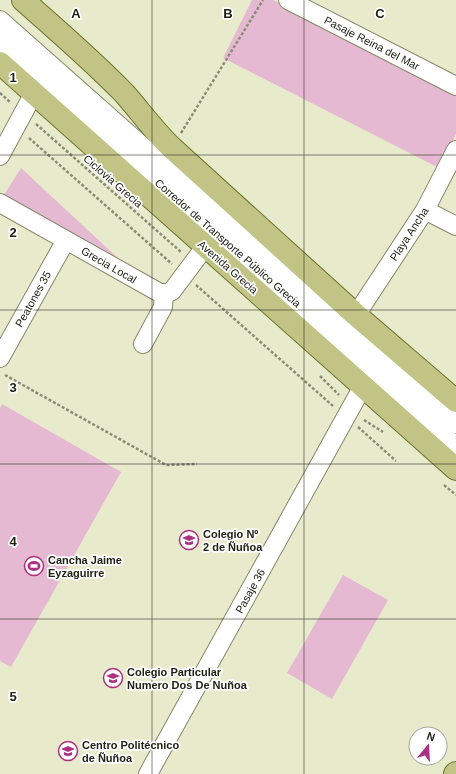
<svg xmlns="http://www.w3.org/2000/svg" width="456" height="774" viewBox="0 0 456 774" font-family="Arial,sans-serif">
<style>
.green{fill:#e5b9d1}
.lines{fill:none;stroke-linecap:round;stroke-linejoin:round}
.minor-casing{stroke:#85886a;stroke-width:20}
.major-casing{stroke:#6d722a;stroke-width:24}
.path{stroke:#8a8d76;stroke-width:2.5;stroke-dasharray:3 2;stroke-linecap:butt}
.minor{stroke:#fff;stroke-width:18}
.major{stroke:#c1c485;stroke-width:22}
.grid{fill:none;stroke:#202216;stroke-width:1;stroke-opacity:0.55}
.labels{text-anchor:middle;stroke-width:3.5;stroke-linejoin:round;paint-order:stroke}
.street-label{font-size:11px;fill:#202216;stroke:#fff}
.poi-label{font-size:11px;font-weight:bold;fill:#202216;stroke:#fff;text-anchor:start}
.grid-label{font-size:13px;text-anchor:middle;font-weight:bold;fill:#202216;stroke:#fff;stroke-width:3.5;stroke-linejoin:round;paint-order:stroke}
</style>
<rect width="100%" height="100%" fill="#e7ebcb"/>
<path class="green" d="M 252,0 L 273,0 L 456,94 L 456,134 L 439,168 L 223,58 Z
M 21,168 L 120,260 L 2,198 Z
M 2,404 L 121,472 L 11,667 L 0,661 L 0,408 Z
M 343,575 L 388,600 L 332,699 L 287,673 Z"/>
<g class="lines">
<defs>
<path id="minor" d="M 288,0 L 456,86
M 0,20 L 456,424
M 0,41 L 456,446
M 0,156 L 34,93
M 0,203 L 160,293 L 168,293 L 172,291 L 205,247
M 425,210 L 456,226
M 356,315 L 425,210 L 456,150
M 143,344 L 163,307 L 164,294
M 0,358 L 66,240
M 148,774 L 363,386"/>
<path id="major" d="M 23,0 C 57,30 92,60 124,93 C 140,111 154,131 172,148 L 356,315 L 456,401
M 0,63 L 456,469
M 455,774 L 456,773"/>
</defs>
<use href="#minor" class="minor-casing"/>
<use href="#major" class="major-casing"/>
<path class="path" d="M 0,93 L 11,103
M 36,124 L 181,252
M 181,133 L 263,0
M 29,138 L 172,264
M 196,285 L 333,406
M 5,375 L 166,465 L 197,464
M 320,376 L 339,395
M 364,420 L 383,432
M 358,427 L 396,461
M 444,485 L 456,495"/>
<use href="#minor" class="minor"/>
<use href="#major" class="major"/>
</g>
<path class="grid" d="M 152,0 L 152,774M 304,0 L 304,774M 0,155 L 456,155M 0,310 L 456,310M 0,464 L 456,464M 0,619 L 456,619"/>
<defs>
<symbol id="school-ring" viewBox="-11 -11 22 22"><circle r="9.5" fill="#fff" stroke="#ad3182" stroke-width="1.5"/><path d="M0-5L7-2L0 1L-7-2ZM-4 1L0 2.5L4 1V4Q0 6-4 4Z" fill="#ad3182"/></symbol>
<symbol id="stadium-ring" viewBox="-11 -11 22 22"><circle r="9.5" fill="#fff" stroke="#ad3182" stroke-width="1.5"/><path d="M0-5a6.5 5 0 1 0 0 10a6.5 5 0 1 0 0-10ZM-3.5-1.8h7v3.6h-7Z" fill="#ad3182"/></symbol>
</defs>
<g fill-rule="evenodd">
<use href="#school-ring" x="178" y="529" width="22" height="22"/>
<use href="#stadium-ring" x="23" y="555" width="22" height="22"/>
<use href="#school-ring" x="102" y="667" width="22" height="22"/>
<use href="#school-ring" x="57" y="740" width="22" height="22"/>
</g>
<g class="labels">
<g class="street-label">
<text transform="translate(372 43) rotate(27)" y="4">Pasaje Reina del Mar</text>
<text transform="translate(113 181) rotate(41)" y="4">Ciclovia Grecia</text>
<text transform="translate(409 234) rotate(-57)" y="4">Playa Ancha</text>
<text transform="translate(228 243) rotate(41)" y="4">Corredor de Transporte Público Grecia</text>
<text transform="translate(109 265) rotate(30)" y="4">Grecia Local</text>
<text transform="translate(228 267) rotate(41)" y="4">Avenida Grecia</text>
<text transform="translate(33 299) rotate(-61)" y="4">Peatones 35</text>
<text transform="translate(250 591) rotate(-61)" y="4">Pasaje 36</text>
</g>
<g class="poi-label">
<text x="203" y="538">Colegio Nº<tspan x="203" dy="13">2 de Ñuñoa</tspan></text>
<text x="48" y="564">Cancha Jaime<tspan x="48" dy="13">Eyzaguirre</tspan></text>
<text x="127" y="676">Colegio Particular<tspan x="127" dy="13">Numero Dos De Nuñoa</tspan></text>
<text x="82" y="749">Centro Politécnico<tspan x="82" dy="13">de Ñuñoa</tspan></text>
</g>
</g>
<g class="grid-label">
<text x="76" y="18">A</text>
<text x="228" y="18">B</text>
<text x="380" y="18">C</text>
<text x="13" y="82">1</text>
<text x="13" y="237">2</text>
<text x="13" y="392">3</text>
<text x="13" y="546">4</text>
<text x="13" y="701">5</text>
</g>
<g transform="translate(428 746) rotate(18)"><circle r="19" fill="#ffffff" stroke="#a6a7a2"/>
<path d="M0-3L7 15L0 10L-7 15Z" fill="#ad3182"/>
<text y="-6" font-size="11" font-weight="bold" text-anchor="middle" fill="#202216">N</text>
</g>
</svg>
